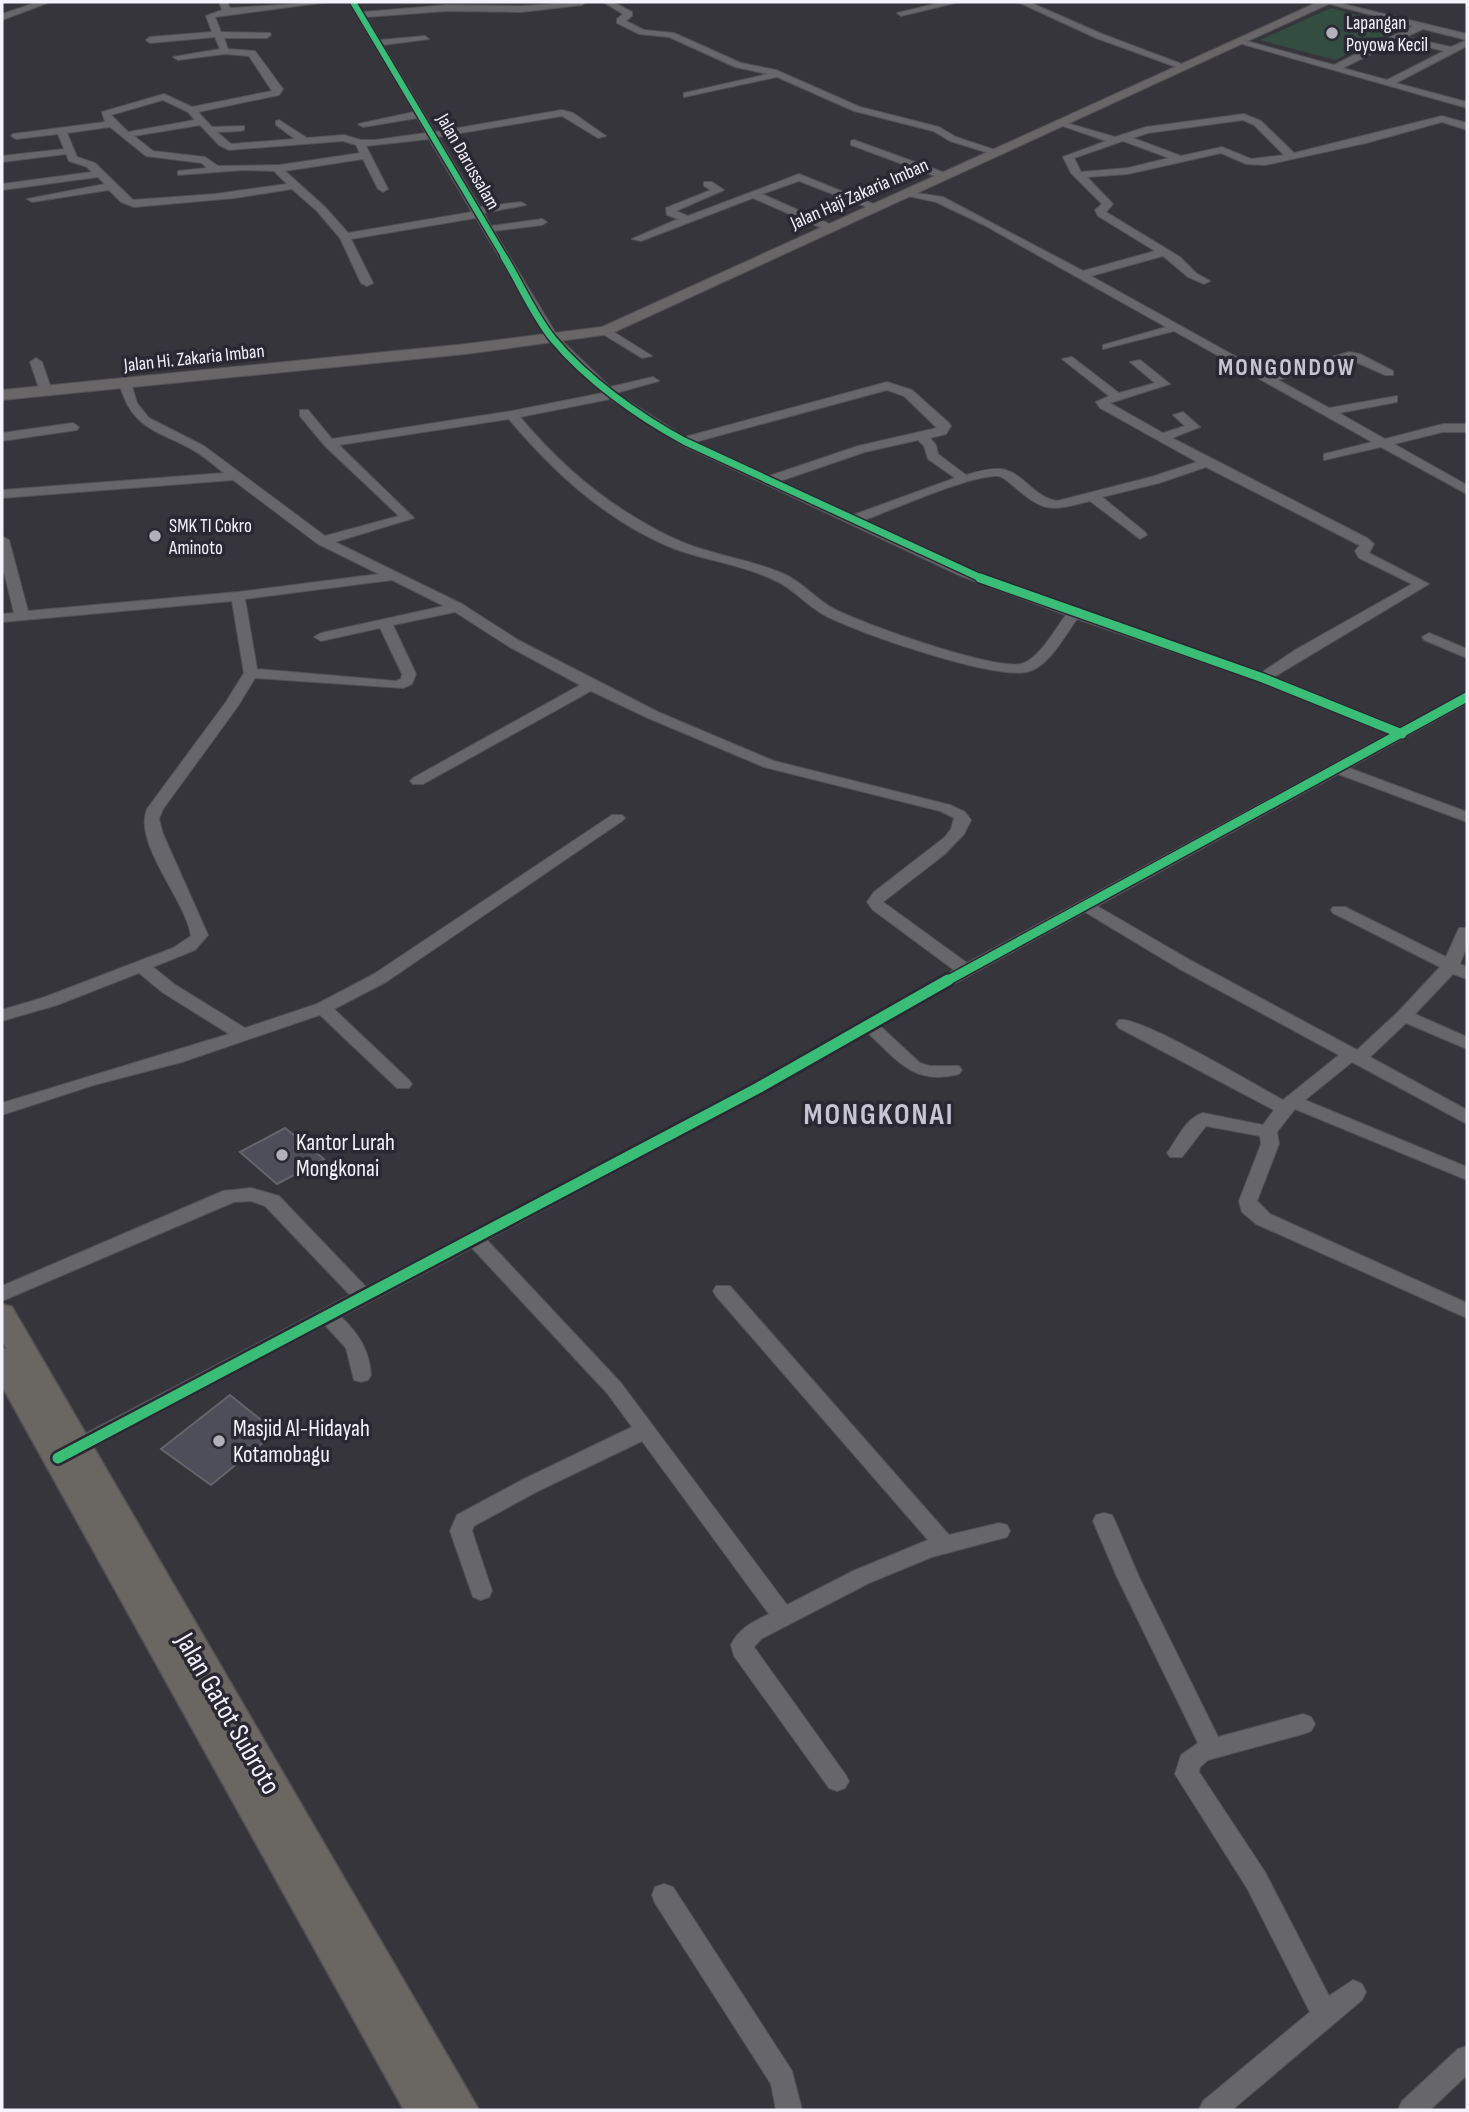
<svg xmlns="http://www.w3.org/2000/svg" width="1469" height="2112" viewBox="0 0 1469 2112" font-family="'Sofia Sans Condensed',sans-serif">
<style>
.green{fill:#334d40}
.building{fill:#4e4e5a;stroke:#64646a;stroke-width:2}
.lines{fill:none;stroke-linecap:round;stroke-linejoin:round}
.minor-casing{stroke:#525156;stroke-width:2}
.major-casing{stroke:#525156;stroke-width:2}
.highway-casing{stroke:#525156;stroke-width:3}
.minor{fill:#66666b;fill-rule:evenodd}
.major{fill:#686666;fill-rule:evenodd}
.highway{fill:#6a6661;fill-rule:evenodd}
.cycleway-far3-casing{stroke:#2a2833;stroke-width:9}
.cycleway-far2-casing{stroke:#2a2833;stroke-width:10}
.cycleway-far1-casing{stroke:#2a2833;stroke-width:12}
.cycleway-casing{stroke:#2a2833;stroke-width:16}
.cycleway-far3{stroke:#3abd76;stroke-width:6}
.cycleway-far2{stroke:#3abd76;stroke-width:7}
.cycleway-far1{stroke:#3abd76;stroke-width:9}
.cycleway{stroke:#3abd76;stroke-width:11}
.poi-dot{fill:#b2b0b8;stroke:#2a2833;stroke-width:2.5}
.labels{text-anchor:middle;stroke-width:7;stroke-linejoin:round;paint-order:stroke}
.far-poi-label{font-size:19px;fill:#f4f3fb;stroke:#2a2833;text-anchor:start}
.far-street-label{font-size:19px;fill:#f4f3fb;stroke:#2a2833}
.poi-label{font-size:23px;fill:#f4f3fb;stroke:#2a2833;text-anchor:start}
.far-district-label{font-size:24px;font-weight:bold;letter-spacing:2px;fill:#c7c5d4;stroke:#2a2833}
.near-street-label{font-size:28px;fill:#f4f3fb;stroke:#2a2833}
.district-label{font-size:30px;font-weight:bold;letter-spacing:2px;fill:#c7c5d4;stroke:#2a2833}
</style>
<rect width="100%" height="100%" fill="#36353b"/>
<path class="green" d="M 1331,8 L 1402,27 L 1335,60 L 1260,40 Z"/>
<path class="building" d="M 285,1128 L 324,1159 L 277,1184 L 240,1152 Z
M 230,1395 L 276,1432 L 211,1485 L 161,1449 Z"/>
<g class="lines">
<defs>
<path id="minor" d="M 38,2 L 50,2 L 2,20 L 2,14 Z
M 219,2 L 227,2 L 230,8 L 328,2 L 215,17 L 221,32 L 270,33 L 271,35 L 267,38 L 224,38 L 228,49 L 255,51 L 283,89 L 279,95 L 198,112 L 212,127 L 244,126 L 244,130 L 241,131 L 217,132 L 231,144 L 295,139 L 276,125 L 276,121 L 279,120 L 307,138 L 344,135 L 361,140 L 375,140 L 426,133 L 417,118 L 363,127 L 358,124 L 414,112 L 349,2 L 357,2 L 363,12 L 447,5 L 521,6 L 586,2 L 582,5 L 521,12 L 447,11 L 366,17 L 380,40 L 425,36 L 429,39 L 383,45 L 435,132 L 562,110 L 573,113 L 606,136 L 598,138 L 562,116 L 438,137 L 480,207 L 521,202 L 526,205 L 484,213 L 491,226 L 542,219 L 547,222 L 542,225 L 494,231 L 558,337 L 610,387 L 653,377 L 659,381 L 616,393 L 685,437 L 887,382 L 912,390 L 949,423 L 951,426 L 946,434 L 930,438 L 936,445 L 938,454 L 966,475 C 977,472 989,468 1000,469 C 1023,471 1032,497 1057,501 L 1151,477 L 1197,462 L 1100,408 L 1096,402 L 1109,396 L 1062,359 L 1072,357 L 1119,393 L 1155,383 L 1130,362 L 1140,360 L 1170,384 L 1110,403 L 1163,433 L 1185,426 L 1173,415 L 1183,412 L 1200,427 L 1172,438 L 1367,538 L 1374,544 L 1369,553 L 1429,584 L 1274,677 L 1400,728 L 1467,693 L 1467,703 L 1349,768 L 1467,812 L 1467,822 L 1338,774 L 1097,906 L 1190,960 L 1357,1050 L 1398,1012 L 1440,967 L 1333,913 L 1331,910 L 1333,907 L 1345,907 L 1446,957 L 1459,928 L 1467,928 L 1467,946 L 1460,964 L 1467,967 L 1467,979 L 1453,974 L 1415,1014 L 1467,1037 L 1467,1049 L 1406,1023 L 1370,1057 L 1467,1110 L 1467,1124 L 1352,1062 L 1305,1100 L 1467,1167 L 1467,1180 L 1295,1109 L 1277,1132 L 1279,1144 L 1257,1201 L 1270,1214 L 1467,1303 L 1467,1318 L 1256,1224 L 1242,1212 L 1239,1201 L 1261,1144 L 1260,1136 L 1206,1126 L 1182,1157 L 1170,1157 L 1167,1153 L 1170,1149 C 1179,1135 1187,1118 1203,1113 L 1263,1125 L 1274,1110 L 1119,1028 L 1116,1024 L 1119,1020 C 1139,1015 1257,1086 1283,1100 L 1339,1055 L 1178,968 L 1085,912 L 879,1025 L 920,1063 L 930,1066 L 959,1066 L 962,1070 L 959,1074 C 914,1086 897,1060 867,1032 L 764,1092 L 487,1240 L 621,1383 L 787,1605 L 853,1571 L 928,1540 L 716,1296 L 713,1291 L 716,1286 L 730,1286 L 949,1535 L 999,1523 L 1007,1525 L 1010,1531 L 1007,1537 L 932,1557 L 869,1583 L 761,1639 L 754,1647 L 845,1774 L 849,1781 L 845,1788 L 837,1791 L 829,1788 L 734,1656 L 731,1645 C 739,1628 753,1622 769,1614 L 642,1441 L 536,1492 L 474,1526 L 472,1531 L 492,1591 L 489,1597 L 481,1600 L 473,1597 L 450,1531 L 457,1515 L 522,1480 L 632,1427 L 607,1393 L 472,1248 L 341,1317 C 359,1334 369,1350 371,1375 L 368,1380 L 361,1382 L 354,1380 L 346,1348 L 325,1325 L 69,1460 L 62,1458 L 59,1452 L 62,1446 L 350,1295 L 265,1206 L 251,1201 L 234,1202 L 2,1301 L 2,1286 L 223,1191 L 251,1188 L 279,1196 L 366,1287 L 752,1084 L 954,970 L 873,910 L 867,902 L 874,892 L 945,837 L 951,829 L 954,818 L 940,811 L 764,767 L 648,718 L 591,691 L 423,784 L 413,784 L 410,781 L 413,778 L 580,685 L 508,646 L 455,612 L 393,625 L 416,674 L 412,684 L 403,688 L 255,678 L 238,706 L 163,809 L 159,819 L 163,834 L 208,935 L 195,950 L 153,967 L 174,984 L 245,1028 L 317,1004 L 374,974 L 612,815 L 622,815 L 625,818 L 622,821 L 386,982 L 334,1009 L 409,1080 L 412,1084 L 409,1088 L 397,1088 L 320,1015 L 182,1062 L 94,1085 L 2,1115 L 2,1103 L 229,1034 L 162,992 L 139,973 L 57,1005 L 2,1021 L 2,1010 L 45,997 L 173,948 L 191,936 C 186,900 133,844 147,809 L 226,702 L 244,673 L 232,601 L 2,622 L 2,614 L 14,613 L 2,564 L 2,536 L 9,540 L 28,611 L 238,592 L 379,574 L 318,544 L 233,480 L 2,498 L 2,490 L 224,473 C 214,465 204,456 193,450 C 155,429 132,429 119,383 L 125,379 L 131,383 L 137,403 L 149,418 L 204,446 L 325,536 L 399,516 L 325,446 L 300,416 L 300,410 L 308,410 L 332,439 L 512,411 L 603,393 L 549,341 L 476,218 L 351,239 L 373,283 L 367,286 L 361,283 L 340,238 L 317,211 L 292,189 L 235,198 L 134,207 L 121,202 L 109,190 L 32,202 L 27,199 L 105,184 L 98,177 L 2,190 L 2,184 L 92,172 L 87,167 L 69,161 L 66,154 L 2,162 L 2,156 L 64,149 L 58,134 L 16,139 L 11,136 L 13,134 L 105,122 L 102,112 L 164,94 L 192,107 L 272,91 L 249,56 L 225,54 L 178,60 L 173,57 L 220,49 L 215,37 L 150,43 L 146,40 L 150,37 L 212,32 L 206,16 L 222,10 ZM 163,100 L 188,112 L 195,120 L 128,132 L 111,115 ZM 200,125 L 219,145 L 229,150 L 343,141 L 356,145 L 360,153 L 280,165 L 218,166 L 205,157 L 153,151 L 134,136 ZM 110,127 L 146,156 L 202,163 L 207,168 L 178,171 L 178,175 L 244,170 L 274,171 L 287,184 L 215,194 L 133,200 L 95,163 L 77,157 L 67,133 ZM 429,139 L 472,212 L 348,233 L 325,207 L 285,171 L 363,159 L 378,189 L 383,192 L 388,189 L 366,146 ZM 887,390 L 904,396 L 937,428 L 858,446 L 769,476 L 695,442 ZM 610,399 L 680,444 L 961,576 L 1066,615 C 1055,629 1041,656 1024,663 C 999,673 864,624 836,610 C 817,601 804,583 784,574 C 757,562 726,557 698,548 C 674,540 652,528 631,515 C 588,489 552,455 520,417 ZM 509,419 C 554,473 609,523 675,549 C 708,561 744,565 776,581 C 794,589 806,605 824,615 C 858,633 991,679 1027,672 C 1049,667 1065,635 1077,619 L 1258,681 L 1389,734 L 967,963 L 883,902 L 945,854 L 964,834 L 971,820 L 965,812 L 950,805 L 774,761 L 658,712 L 518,640 L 462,604 L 335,542 L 414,518 L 339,445 ZM 918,440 L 924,446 L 928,459 L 955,478 L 853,515 L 780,481 L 865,452 ZM 1206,467 L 1357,544 L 1360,545 L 1355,551 L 1359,558 L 1412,584 L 1295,650 L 1261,673 L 971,570 L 864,520 C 892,510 972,474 998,476 C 1005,477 1010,484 1016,488 C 1045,514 1053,510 1090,501 L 1140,539 L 1147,535 L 1145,532 L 1102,497 L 1159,483 ZM 392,580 L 444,606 L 321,633 L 314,637 L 321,641 L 380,628 L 402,674 L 401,679 L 396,681 L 257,669 L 245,599 Z
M 603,2 L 613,2 L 632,12 L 632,16 L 626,21 L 644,30 L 674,33 L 741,63 L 776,70 L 860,107 L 939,127 L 956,137 L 1001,152 L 992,154 L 950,141 L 933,131 L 854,111 L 777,77 L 684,97 L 684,93 L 768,74 L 735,67 L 669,37 L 639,34 L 617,23 L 617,19 L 623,14 Z
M 943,2 L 959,2 L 901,16 L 897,13 Z
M 1018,2 L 1029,2 L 1102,34 L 1187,66 L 1179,68 L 1096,38 Z
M 1322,2 L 1335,2 L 1467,34 L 1467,40 L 1423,29 L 1406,37 L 1451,47 L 1467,40 L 1467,46 L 1396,83 L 1467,102 L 1467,108 L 1235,42 L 1239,39 L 1334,65 L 1413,26 ZM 1399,40 L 1444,51 L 1387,80 L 1343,68 Z
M 1244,114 L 1261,121 L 1294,153 L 1442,116 L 1467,123 L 1467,130 L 1442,122 L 1366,143 L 1265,165 L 1246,164 L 1221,153 L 1128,174 L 1087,177 L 1113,204 L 1106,212 L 1180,257 L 1196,273 L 1210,281 L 1204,284 L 1188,277 L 1163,256 L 1091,276 L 1269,375 L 1349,352 L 1360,354 L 1393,371 L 1393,375 L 1385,375 L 1349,359 L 1278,380 L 1329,408 L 1397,396 L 1397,402 L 1339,413 L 1385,439 L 1443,424 L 1467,424 L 1467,432 L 1443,432 L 1394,444 L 1467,485 L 1467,494 L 1381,447 L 1324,460 L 1324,454 L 1372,442 L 1174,331 L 1103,349 L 1103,345 L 1166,327 L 984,225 L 936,202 L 899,194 L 904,191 L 943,197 L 1083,271 L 1155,251 L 1098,216 L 1095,210 L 1102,204 L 1071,173 L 1063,157 L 1106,141 L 1060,125 L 1060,121 L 1115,137 L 1146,127 ZM 1243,120 L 1254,125 L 1284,155 L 1251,159 L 1222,147 L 1181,156 L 1133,138 L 1148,133 ZM 1123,141 L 1169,158 L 1128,168 L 1081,172 L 1074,158 Z
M 854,140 L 948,174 L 949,176 L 940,178 L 851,145 L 851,141 Z
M 799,174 L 881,207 L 872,209 L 799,181 L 762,194 L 834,226 L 834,230 L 826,230 L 753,198 L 641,241 L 632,239 L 678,219 L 667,215 L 666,208 L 711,190 L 704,186 L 704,182 L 712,182 L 724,190 L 676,211 L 688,216 Z
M 601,329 L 609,329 L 652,356 L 642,358 L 601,333 Z
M 36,358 L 42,362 L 52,391 L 50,394 L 40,391 L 30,362 Z
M 73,423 L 79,427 L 77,430 L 2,441 L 2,433 Z
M 1429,633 L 1467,649 L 1467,658 L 1424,640 L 1422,637 Z
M 1104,1513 L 1112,1515 L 1115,1521 L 1139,1577 L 1218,1737 L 1303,1714 L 1311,1717 L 1315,1724 L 1311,1731 L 1303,1734 L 1208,1760 L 1200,1767 L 1199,1772 L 1265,1872 L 1329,1996 L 1353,1980 L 1362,1984 L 1366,1992 L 1362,2000 L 1232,2110 L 1199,2110 L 1203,2101 L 1310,2012 L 1247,1888 L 1175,1774 L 1181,1755 L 1198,1743 L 1117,1577 L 1093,1521 L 1096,1515 Z
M 664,1884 L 673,1887 L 792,2071 L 802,2110 L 776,2110 L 771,2084 L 655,1903 L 652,1895 L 655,1887 Z
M 1467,2046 L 1467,2075 L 1430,2110 L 1398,2110 L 1402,2101 L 1458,2049 Z"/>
<path id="major" d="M 1318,2 L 1333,2 L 610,334 L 466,354 L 2,400 L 2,390 L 466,344 L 602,327 Z"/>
<path id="highway" d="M 2,1304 L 12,1307 L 479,2110 L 404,2110 L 2,1386 L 2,1348 L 7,1349 L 2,1341 Z"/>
</defs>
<use href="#minor" class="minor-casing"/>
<use href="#major" class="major-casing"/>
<use href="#highway" class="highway-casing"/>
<use href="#minor" class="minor"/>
<use href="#major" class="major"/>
<use href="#highway" class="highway"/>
<defs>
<path id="cycleway-far3" d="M 353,2 L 505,258"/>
<path id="cycleway-far2" d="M 504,257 C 520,283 534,316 553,339 C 587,380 638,416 684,441 L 985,580"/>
<path id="cycleway-far1" d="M 980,578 L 1263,678 L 1402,734
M 945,982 L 1467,697"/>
<path id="cycleway" d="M 58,1458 L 758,1088 L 948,980"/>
</defs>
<use href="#cycleway-far3" class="cycleway-far3-casing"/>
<use href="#cycleway-far2" class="cycleway-far2-casing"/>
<use href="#cycleway-far1" class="cycleway-far1-casing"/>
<use href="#cycleway" class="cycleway-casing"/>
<use href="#cycleway-far3" class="cycleway-far3"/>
<use href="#cycleway-far2" class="cycleway-far2"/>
<use href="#cycleway-far1" class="cycleway-far1"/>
<use href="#cycleway" class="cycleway"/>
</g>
<g class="poi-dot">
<circle cx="1332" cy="33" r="7"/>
<circle cx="155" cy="536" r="7"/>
<circle cx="282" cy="1155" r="7"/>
<circle cx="219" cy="1441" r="7"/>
</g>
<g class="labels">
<g class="far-poi-label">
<text x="1346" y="29">Lapangan<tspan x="1346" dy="22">Poyowa Kecil</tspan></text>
<text x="169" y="532">SMK TI Cokro<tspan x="169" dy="22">Aminoto</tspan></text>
</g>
<g class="far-street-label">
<text transform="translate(469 161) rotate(60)" y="7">Jalan Darussalam</text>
<text transform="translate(859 193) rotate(-24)" y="7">Jalan Haji Zakaria Imban</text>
<text transform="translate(194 357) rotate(-6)" y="7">Jalan Hi. Zakaria Imban</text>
</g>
<g class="poi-label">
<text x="296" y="1150">Kantor Lurah<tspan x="296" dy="26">Mongkonai</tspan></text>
<text x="233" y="1436">Masjid Al-Hidayah<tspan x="233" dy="26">Kotamobagu</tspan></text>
</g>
<g class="far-district-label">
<text x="1287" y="375">MONGONDOW</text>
</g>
<g class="near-street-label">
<text transform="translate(229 1713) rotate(60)" y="10">Jalan Gatot Subroto</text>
</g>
<g class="district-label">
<text x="879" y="1124">MONGKONAI</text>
</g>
</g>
<rect width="1469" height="2112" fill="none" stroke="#f4f3fb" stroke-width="7"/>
</svg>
